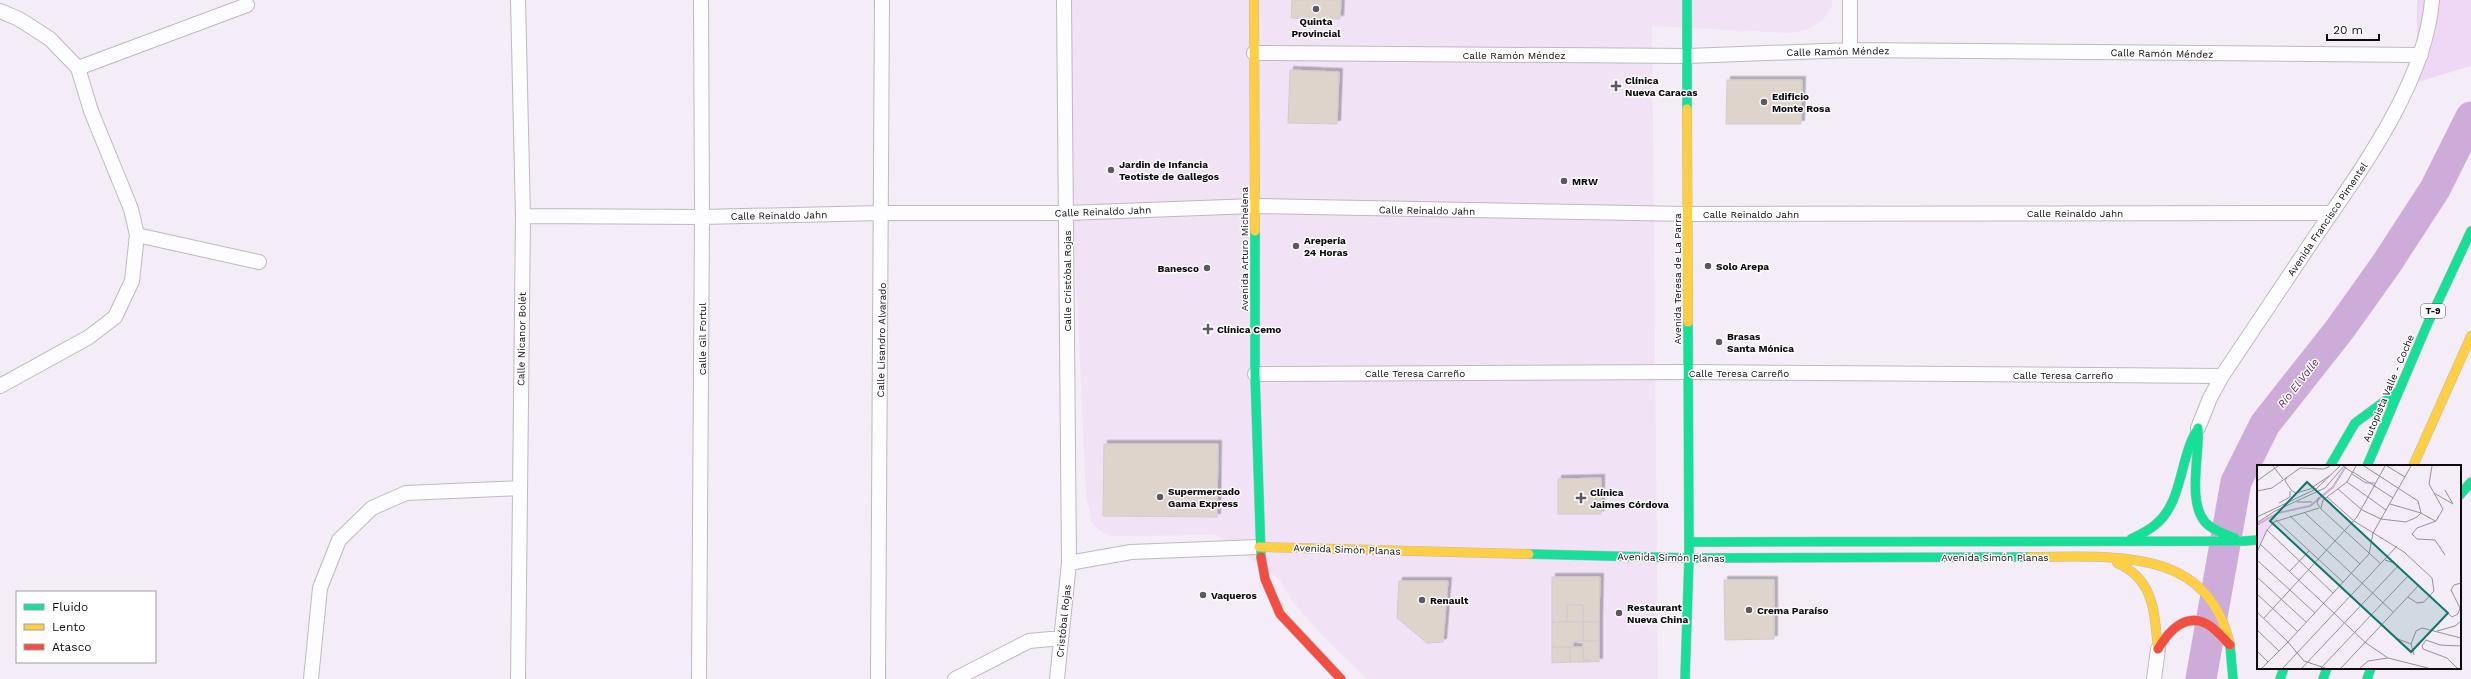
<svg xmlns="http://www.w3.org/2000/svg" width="2471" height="679" viewBox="0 0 2471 679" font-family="'Work Sans',sans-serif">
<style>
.built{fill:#f1e2f6}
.green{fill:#eed8f5}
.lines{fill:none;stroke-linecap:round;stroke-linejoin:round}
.river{stroke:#ceacd9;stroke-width:31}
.building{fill:#dfd4cc;stroke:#d1cbcc;filter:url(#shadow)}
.street-casing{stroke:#bfb8c1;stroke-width:16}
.fast-casing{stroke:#bfb8c1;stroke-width:10}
.slow-casing{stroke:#bfb8c1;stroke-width:10}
.jam-casing{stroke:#bfb8c1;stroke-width:10}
.street{stroke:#fdfcfe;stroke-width:14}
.fast{stroke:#16e098;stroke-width:9}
.slow{stroke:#ffcf43;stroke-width:9}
.jam{stroke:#f24e42;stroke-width:9}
.poi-dot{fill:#5e5861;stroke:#fff;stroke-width:1.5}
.labels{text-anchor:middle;stroke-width:3;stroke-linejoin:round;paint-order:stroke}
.shield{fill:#fff;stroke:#565358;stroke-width:1}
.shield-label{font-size:9px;font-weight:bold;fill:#0e0910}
.poi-label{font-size:10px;font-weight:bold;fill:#0e0910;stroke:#fff;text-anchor:start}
.street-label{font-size:10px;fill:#0e0910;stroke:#fff}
.water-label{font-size:11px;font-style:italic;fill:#571f67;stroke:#fff}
.inset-river{fill:none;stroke:#ceacd9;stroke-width:2}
.inset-road{fill:none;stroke:#98919b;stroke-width:1}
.view{fill:#0f766e;fill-opacity:0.15;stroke:#0f766e;stroke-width:2}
.inset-edge{fill:none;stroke:#0e0910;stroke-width:2}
</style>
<defs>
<filter id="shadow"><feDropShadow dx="3.5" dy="-3.5" stdDeviation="0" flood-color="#0004"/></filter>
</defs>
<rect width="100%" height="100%" fill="#f4ecf7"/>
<path class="built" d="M 1066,0 L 1832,0 L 1832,6 L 1823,20 L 1809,29 L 1791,33 L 1652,26 L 1658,679 L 1367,679 L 1321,634 L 1292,601 L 1279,579 L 1217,535 L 1111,536 L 1100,531 L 1092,523 L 1086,495 L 1070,140 Z"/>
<path class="green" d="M 2417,0 L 2471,0 L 2471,66 L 2417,82 Z"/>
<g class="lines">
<path class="river" d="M 2201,679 L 2236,482 L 2265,424 L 2340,329 L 2387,263 L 2435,189 L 2471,117"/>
</g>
<path class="building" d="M 1292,0 L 1341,0 L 1340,19 L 1291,18 Z
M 1290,70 L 1339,72 L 1337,124 L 1288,123 Z
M 1727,80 L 1802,80 L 1801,124 L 1726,124 Z
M 1104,444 L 1218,444 L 1217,517 L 1103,516 Z
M 1601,478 L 1601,514 L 1558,514 L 1558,479 Z
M 1552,577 L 1600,577 L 1599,622 L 1583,622 L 1583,605 L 1567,605 L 1567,622 L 1552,622 Z
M 1724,580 L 1774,580 L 1774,639 L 1725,640 Z
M 1399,581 L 1448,581 L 1443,642 L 1427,643 L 1397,618 Z
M 1567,605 L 1583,605 L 1583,622 L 1567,622 Z
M 1552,622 L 1583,622 L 1583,641 L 1573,642 L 1573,647 L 1552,647 Z
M 1583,622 L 1599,622 L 1599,641 L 1583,641 Z
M 1583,641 L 1599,641 L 1599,662 L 1583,660 Z
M 1552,647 L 1570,647 L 1570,662 L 1552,663 Z
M 1570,647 L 1583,647 L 1583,660 L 1591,660 L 1591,662 L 1570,662 Z"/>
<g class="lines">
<defs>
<path id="street" d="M 518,0 L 523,216 L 518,679
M 1850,0 L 1850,50
M 0,11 L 19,19 L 50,39 L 78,68 L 91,111 L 131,209 L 137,235 L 132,281 L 115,317 L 89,337 L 0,386
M 1254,53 L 1687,56 L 1850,50 L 2421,55
M 78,68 L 247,5
M 523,216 L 702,217 L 882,213 L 1067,213 L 1254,206 L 1688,214 L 2332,213
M 137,235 L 259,262
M 1255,374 L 1687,372 L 2222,376
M 2198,428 L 2210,398 L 2222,376 C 2253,329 2284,283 2315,237 C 2361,170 2426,82 2432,0
M 1069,563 L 1131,552 L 1259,547
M 311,679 L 320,588 L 339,540 L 372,508 L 406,493 L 519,488
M 699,679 L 702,217 L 701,0
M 878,679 L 882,0
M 955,679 L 1029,641 L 1061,638
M 1057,679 L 1069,563 L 1064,0
M 2154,679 L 2158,649"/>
<path id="fast" d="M 1687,0 L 1687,109
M 1255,231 L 1255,374 L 1261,557
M 2198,428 C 2200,454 2187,501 2205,522 C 2212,530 2225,534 2235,538
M 2330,466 L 2355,423 L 2397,392
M 2367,466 L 2427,325 L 2471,231
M 2460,495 L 2471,482
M 2131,539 C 2139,535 2148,531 2155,525 C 2183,503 2179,459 2197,430
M 2244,541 L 2258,540
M 1689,542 L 2244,541
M 1529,554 L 1689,558 L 2030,557
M 2230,645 L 2233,679
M 1685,679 L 1689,558 L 1688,322
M 2280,679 L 2284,668
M 2323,679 L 2327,668
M 2367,679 L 2371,668"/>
<path id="slow" d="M 1254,0 L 1255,231
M 1687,109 L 1688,322
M 2413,466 L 2471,336
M 1259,547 L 1529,554
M 2030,557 C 2111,557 2208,545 2230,645
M 2117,563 C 2155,580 2154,612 2158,649"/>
<path id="jam" d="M 1261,557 L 1265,579 L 1280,614 L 1341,679
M 2158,649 C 2168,632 2185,612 2207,624 C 2216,629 2223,638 2230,645"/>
</defs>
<use href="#street" class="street-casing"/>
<use href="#fast" class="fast-casing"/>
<use href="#slow" class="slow-casing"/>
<use href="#jam" class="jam-casing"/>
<use href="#street" class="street"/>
<use href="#fast" class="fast"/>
<use href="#slow" class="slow"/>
<use href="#jam" class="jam"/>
</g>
<g class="poi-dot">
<circle cx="1316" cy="9" r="4"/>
<path d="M1614 80h4v4h4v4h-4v4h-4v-4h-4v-4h4z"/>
<circle cx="1764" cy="102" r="4"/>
<circle cx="1111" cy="170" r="4"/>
<circle cx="1564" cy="181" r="4"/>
<circle cx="1296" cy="246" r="4"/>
<circle cx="1708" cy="266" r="4"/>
<circle cx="1207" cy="268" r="4"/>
<path d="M1206 323h4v4h4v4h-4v4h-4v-4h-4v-4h4z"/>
<circle cx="1719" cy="342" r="4"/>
<circle cx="1160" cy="497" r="4"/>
<path d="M1579 492h4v4h4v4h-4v4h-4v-4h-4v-4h4z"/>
<circle cx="1203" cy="595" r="4"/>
<circle cx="1422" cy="600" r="4"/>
<circle cx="1749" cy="610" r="4"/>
<circle cx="1619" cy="613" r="4"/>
</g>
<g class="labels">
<rect class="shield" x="2421" y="304" width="24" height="14" rx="3"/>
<g class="shield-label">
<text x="2433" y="314">T-9</text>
</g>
<g class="poi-label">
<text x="1316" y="25" text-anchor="middle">Quinta<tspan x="1316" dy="12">Provincial</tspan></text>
<text x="1625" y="84">Clínica<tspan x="1625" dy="12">Nueva Caracas</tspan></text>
<text x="1772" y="100">Edificio<tspan x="1772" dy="12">Monte Rosa</tspan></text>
<text x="1119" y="168">Jardin de Infancia<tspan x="1119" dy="12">Teotiste de Gallegos</tspan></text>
<text x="1572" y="185">MRW</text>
<text x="1304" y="244">Arepería<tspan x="1304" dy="12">24 Horas</tspan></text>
<text x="1716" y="270">Solo Arepa</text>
<text x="1199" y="272" text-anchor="end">Banesco</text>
<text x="1217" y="333">Clínica Cemo</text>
<text x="1727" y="340">Brasas<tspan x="1727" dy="12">Santa Mónica</tspan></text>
<text x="1168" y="495">Supermercado<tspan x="1168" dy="12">Gama Express</tspan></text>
<text x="1590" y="496">Clínica<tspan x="1590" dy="12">Jaimes Córdova</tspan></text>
<text x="1211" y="599">Vaqueros</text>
<text x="1430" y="604">Renault</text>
<text x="1627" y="611">Restaurant<tspan x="1627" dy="12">Nueva China</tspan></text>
<text x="1757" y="614">Crema Paraíso</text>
</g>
<g class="street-label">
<text transform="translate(1838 51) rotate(-1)" y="4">Calle Ramón Méndez</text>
<text transform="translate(2162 53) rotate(1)" y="4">Calle Ramón Méndez</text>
<text x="1514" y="59">Calle Ramón Méndez</text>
<text transform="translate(1427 210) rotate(1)" y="4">Calle Reinaldo Jahn</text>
<text transform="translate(1103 211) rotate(-2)" y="4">Calle Reinaldo Jahn</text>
<text x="2075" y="217">Calle Reinaldo Jahn</text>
<text x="1751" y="218">Calle Reinaldo Jahn</text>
<text transform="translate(779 215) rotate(-1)" y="4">Calle Reinaldo Jahn</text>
<text transform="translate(2327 219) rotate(-56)" y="4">Avenida Francisco Pimentel</text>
<text transform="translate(1244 249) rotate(-90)" y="4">Avenida Arturo Michelena</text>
<text transform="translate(1677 279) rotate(-90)" y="4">Avenida Teresa de La Parra</text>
<text transform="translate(1067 281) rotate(-90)" y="4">Calle Cristóbal Rojas</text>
<text transform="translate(521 339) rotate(-89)" y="4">Calle Nicanor Bolét</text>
<text transform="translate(702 339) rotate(-90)" y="4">Calle Gil Fortul</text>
<text transform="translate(881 340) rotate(-89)" y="4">Calle Lisandro Alvarado</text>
<text x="1415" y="377">Calle Teresa Carreño</text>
<text x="1739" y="377">Calle Teresa Carreño</text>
<text x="2063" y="379">Calle Teresa Carreño</text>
<text transform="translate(2388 388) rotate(-67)" y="4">Autopista Valle - Coche</text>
<text transform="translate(1347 549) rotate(2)" y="4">Avenida Simón Planas</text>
<text transform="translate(1671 557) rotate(1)" y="4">Avenida Simón Planas</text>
<text x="1995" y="561">Avenida Simón Planas</text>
<text transform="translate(1063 621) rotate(-84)" y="4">Cristóbal Rojas</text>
</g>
<g class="water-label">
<text transform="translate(2298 383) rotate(-52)" y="4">Río El Valle</text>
</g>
</g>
<g transform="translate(2257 465)">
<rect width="204" height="204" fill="#f4ecf7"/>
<path d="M 12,50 L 21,54 L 11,63 L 0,86 L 0,56 Z" fill="#eed8f5"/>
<path class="inset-river" d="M 0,60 L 21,48 L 53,41 L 76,22 L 89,1"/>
<path class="inset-road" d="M 16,1 L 26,14M 86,1 L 96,8M 130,1 L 148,12M 175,1 L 172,19 L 186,44 L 179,56 L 160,63 L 155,69 L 160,74 L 178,75 L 188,90M 96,7 L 136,33M 95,9 L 109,18 L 118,18M 30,12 L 28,16 L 35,26 L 39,28 L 53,24 L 72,11M 0,16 L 21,1M 90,17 L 129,45M 81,24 L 105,45 L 124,54 L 149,57 L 160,52 L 164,48 L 161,36 L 107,1M 0,26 L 15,23 L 43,3 L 67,4 L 73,1M 177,28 L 196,39 L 188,25M 62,32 L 60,38 L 64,44 L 123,98M 70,32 L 97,56 L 147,87 L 175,113 L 177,126 L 167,137 L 160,138 L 151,132M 40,37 L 55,37M 22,38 L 33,32 L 33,26M 133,39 L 164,48 L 178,56M 64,43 L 66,35 L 90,17 L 99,1M 48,48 L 103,99M 33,51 L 136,147M 0,52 L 59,24 L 83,1M 19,55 L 86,117M 0,58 L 18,46 L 68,23 L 87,1M 10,65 L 76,128M 3,79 L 109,178 L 131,193 L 171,203M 0,87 L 10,65 L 17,57 L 62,43M 0,95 L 58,148M 128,95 L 137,98 L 195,152 L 201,149 L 203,143 L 194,125 L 197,120 L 204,118M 33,106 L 52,86M 0,112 L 49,157M 0,129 L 40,166M 0,147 L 31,177 L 5,203M 7,153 L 100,52 L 128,1M 0,165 L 22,186M 180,166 L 198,161 L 204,156M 141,174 L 154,179M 0,186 L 11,197M 157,190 L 154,179 L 159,166 L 165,163 L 204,173M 26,203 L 140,81M 45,203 L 141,101M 64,203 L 151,111M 68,203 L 47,196 L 31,177 L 112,89 L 116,68 L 154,1M 84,203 L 161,121M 103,203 L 111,196 L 131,193M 200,203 L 190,193 L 166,184 L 165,181 L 169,175 L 183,180 L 204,181"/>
<path class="view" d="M 50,17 L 191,148 L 154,187 L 13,56 Z"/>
<rect width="204" height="204" class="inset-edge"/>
</g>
<rect x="16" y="591" width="140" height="72" fill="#ffffff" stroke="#9f9d9f"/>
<rect x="24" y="604" width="20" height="6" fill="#16e098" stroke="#9f9d9f"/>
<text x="52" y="611" font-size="12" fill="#0e0910">Fluido</text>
<rect x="24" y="624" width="20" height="6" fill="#ffcf43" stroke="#9f9d9f"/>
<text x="52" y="631" font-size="12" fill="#0e0910">Lento</text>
<rect x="24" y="644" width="20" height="6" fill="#f24e42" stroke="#9f9d9f"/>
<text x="52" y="651" font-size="12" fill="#0e0910">Atasco</text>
<path d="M2327 34v6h52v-6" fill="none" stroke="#0e0910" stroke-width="2"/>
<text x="2333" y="34" font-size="12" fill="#0e0910" stroke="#ffffff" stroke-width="3" paint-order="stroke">20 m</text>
</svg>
